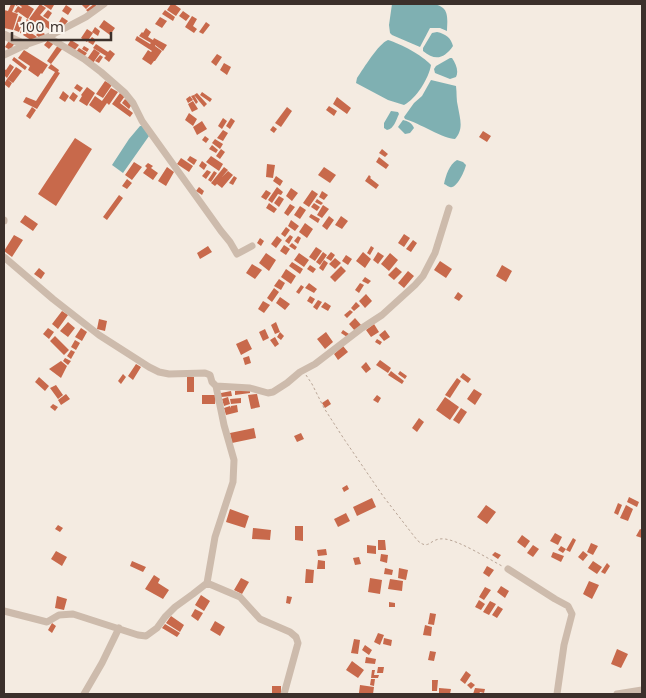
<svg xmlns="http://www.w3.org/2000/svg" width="646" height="698" viewBox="0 0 646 698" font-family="'Work Sans',sans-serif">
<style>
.water{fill:#7fb0b2}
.building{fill:#c8694b}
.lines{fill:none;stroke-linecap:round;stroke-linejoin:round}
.path{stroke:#b9a596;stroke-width:1;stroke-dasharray:2.5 2.5;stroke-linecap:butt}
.minor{stroke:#cdbbac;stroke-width:7}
.tertiary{stroke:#cdbbac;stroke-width:9}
</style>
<rect width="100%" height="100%" fill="#f4ebe1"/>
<path class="water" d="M 392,4 C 403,4 435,0 443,8 C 449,13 447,24 447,31 L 440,28 L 430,28 L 420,47 L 392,35 L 390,33 L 389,25 Z
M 437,32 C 446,34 451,38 453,46 C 444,59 435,61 423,51 L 423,48 L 432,33 Z
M 388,40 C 401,44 422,55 431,65 C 429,78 416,99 404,105 L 388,100 L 356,83 L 357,78 C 364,68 378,44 388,40 Z
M 450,58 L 452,58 C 456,64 459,71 456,77 L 450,79 L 435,73 L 434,69 L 436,66 Z
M 431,80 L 456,86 C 457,93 456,100 458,107 C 460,119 464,129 455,139 C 444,139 419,123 405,119 L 404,117 L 414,103 L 422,96 Z
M 391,111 L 398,112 L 399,114 C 396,120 394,129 387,130 L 384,128 L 384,123 Z
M 403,120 C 408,121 412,123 414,128 L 410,133 L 405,134 L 398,127 Z
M 140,126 L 143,126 L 149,136 L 123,173 L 112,165 L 129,139 Z
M 457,160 L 463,162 L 466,165 C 465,170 458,186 452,187 C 449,188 447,185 444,184 C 446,175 449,165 457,160 Z"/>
<path class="building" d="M 11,4 L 15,5 L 12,12 L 18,14 L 13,30 L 4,28 L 4,10 L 8,11 Z
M 14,4 L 26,4 L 34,9 L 28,19 L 18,12 L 17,13 L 14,12 L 18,6 L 21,8 L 22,7 L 18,4 L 17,6 Z
M 40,4 L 46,8 L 40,15 L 56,27 L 53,32 L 46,27 L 43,31 L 36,26 L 38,21 L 37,20 L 35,23 L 29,19 Z
M 42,4 L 51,4 L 54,5 L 51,10 Z
M 81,4 L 91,4 L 86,9 Z
M 94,4 L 97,6 L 89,13 L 86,10 Z
M 171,4 L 174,4 L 181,9 L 176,16 L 167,10 Z
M 66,5 L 72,9 L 68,15 L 62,11 Z
M 48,10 L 52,13 L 48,19 L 43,16 Z
M 165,10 L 175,17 L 173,21 L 162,14 Z
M 183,11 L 190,16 L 186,21 L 179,16 Z
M 19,16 L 22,17 L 20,23 L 22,24 L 19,32 L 14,30 Z
M 192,16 L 197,19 L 193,26 L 197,29 L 194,33 L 185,27 Z
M 62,17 L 68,21 L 64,26 L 59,22 Z
M 160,17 L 167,21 L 162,28 L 155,24 Z
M 27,19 L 35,25 L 30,32 L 37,37 L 34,42 L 23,35 L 29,27 L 29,25 L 24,22 Z
M 104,20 L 115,28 L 110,35 L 99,27 Z
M 206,22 L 210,25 L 203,34 L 199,32 Z
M 23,24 L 27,25 L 23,34 L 20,33 Z
M 95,27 L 100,31 L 98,36 L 92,32 Z
M 146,28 L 151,32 L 148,37 L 153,40 L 154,38 L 167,45 L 163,51 L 155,45 L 155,46 L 162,51 L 155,61 L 154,61 L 151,65 L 142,59 L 148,50 L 151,52 L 152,51 L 135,40 L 137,36 L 150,44 L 151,43 L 139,36 L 142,32 L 143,33 Z
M 87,29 L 93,33 L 87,42 L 81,38 Z
M 40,31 L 45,34 L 41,39 L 36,35 Z
M 92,37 L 96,40 L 93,45 L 88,42 Z
M 10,39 L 15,43 L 10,50 L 5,47 Z
M 49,39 L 54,43 L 49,49 L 44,45 Z
M 71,40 L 79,45 L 74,51 L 67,46 Z
M 96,44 L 108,52 L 110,50 L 115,54 L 109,62 L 104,58 L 106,56 L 93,48 Z
M 58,45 L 63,48 L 51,64 L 47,61 Z
M 84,46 L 89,49 L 87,52 L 82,49 Z
M 79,48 L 87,53 L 84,57 L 76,52 Z
M 94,49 L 100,53 L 93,63 L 87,59 Z
M 24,50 L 48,65 L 42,74 L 41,73 L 38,77 L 28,70 L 30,66 L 18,58 Z
M 217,54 L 222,57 L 216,66 L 211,62 Z
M 100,55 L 103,57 L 99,63 L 95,61 Z
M 14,57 L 27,67 L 25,70 L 12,60 Z
M 224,63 L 231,67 L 227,75 L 220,70 Z
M 10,64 L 14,67 L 7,78 L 4,75 L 4,69 L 6,70 Z
M 51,64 L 59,70 L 58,72 L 60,73 L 37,109 L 23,102 L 26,97 L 36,101 L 55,72 L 48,68 Z
M 16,67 L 22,71 L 13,83 L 7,79 Z
M 7,79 L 12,83 L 9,88 L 4,84 Z
M 105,81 L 112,85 L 103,98 L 96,94 Z
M 77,84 L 83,88 L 80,92 L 74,88 Z
M 87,87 L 95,93 L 87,106 L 79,101 L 82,96 L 81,95 Z
M 111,88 L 118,92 L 109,105 L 107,103 L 100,113 L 89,105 L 95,96 L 102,101 Z
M 63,91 L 69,96 L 65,102 L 59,98 Z
M 73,92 L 78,96 L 74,102 L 69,98 Z
M 202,92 L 212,99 L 210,102 L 200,95 Z
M 120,93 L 125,96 L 120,103 L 133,113 L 130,117 L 112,104 Z
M 197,93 L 207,104 L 204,107 L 194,95 Z
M 194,95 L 198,102 L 196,104 L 191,96 Z
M 190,96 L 193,100 L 188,103 L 186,99 Z
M 337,97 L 351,108 L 347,114 L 333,104 Z
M 125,99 L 132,104 L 129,109 L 122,103 Z
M 193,101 L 198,109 L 192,112 L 188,104 Z
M 329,106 L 337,111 L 334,116 L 326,110 Z
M 32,107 L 36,110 L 30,119 L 26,116 Z
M 287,107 L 292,111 L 281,127 L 275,123 Z
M 189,113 L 197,119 L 193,126 L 185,120 Z
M 223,118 L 227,121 L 222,129 L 218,126 Z
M 231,118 L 235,121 L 230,129 L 226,126 Z
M 202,121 L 207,129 L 197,135 L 193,127 Z
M 273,126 L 277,129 L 274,133 L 270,130 Z
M 223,130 L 228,133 L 223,141 L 217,138 Z
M 483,131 L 491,136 L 487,142 L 479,137 Z
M 205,136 L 209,139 L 206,143 L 202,140 Z
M 75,138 L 92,149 L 56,206 L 38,194 Z
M 215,139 L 223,144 L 220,149 L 212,143 Z
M 212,145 L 218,150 L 216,153 L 209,149 Z
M 221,149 L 225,152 L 220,159 L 216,156 Z
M 382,149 L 388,154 L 385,157 L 379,153 Z
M 190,156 L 197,160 L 194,165 L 187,160 Z
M 211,156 L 223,164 L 219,171 L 206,162 Z
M 379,157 L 389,165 L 386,169 L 376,162 Z
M 181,158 L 193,166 L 189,172 L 177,164 Z
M 202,161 L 207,165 L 204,170 L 199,166 Z
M 134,162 L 142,167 L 132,180 L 125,175 Z
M 148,163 L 153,166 L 151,168 L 158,173 L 153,180 L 143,173 L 147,168 L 145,166 Z
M 267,164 L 275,165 L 273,178 L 266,177 Z
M 167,167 L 174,172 L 166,186 L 158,181 Z
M 224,167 L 228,170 L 222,177 L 228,171 L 233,175 L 222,188 L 217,184 L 215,186 L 211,183 Z
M 324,167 L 336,175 L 330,183 L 318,175 Z
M 207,170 L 211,172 L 206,179 L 202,176 Z
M 214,171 L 217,173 L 211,182 L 208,180 Z
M 369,175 L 371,177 L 370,178 L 379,185 L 376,189 L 365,181 Z
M 234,176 L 237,178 L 233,185 L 229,183 Z
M 276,176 L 283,181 L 280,186 L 273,181 Z
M 127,179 L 132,183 L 127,189 L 122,186 Z
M 199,187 L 204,191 L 202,195 L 196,191 Z
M 277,187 L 283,192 L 281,195 L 278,194 L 272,203 L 268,200 Z
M 291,188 L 298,193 L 292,201 L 286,196 Z
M 266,190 L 271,193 L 266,200 L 261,197 Z
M 312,190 L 318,194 L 309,207 L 303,203 Z
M 322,191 L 328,195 L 324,200 L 319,197 Z
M 119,195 L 123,198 L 107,220 L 103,217 Z
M 279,196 L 284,199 L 279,207 L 274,203 Z
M 317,199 L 323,203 L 321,205 L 315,202 Z
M 269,203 L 277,209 L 274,213 L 266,208 Z
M 314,203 L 320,207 L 317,211 L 311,207 Z
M 290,204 L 295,207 L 288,216 L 284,213 Z
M 323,205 L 329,209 L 322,218 L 317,215 Z
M 300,206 L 306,210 L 300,219 L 294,215 Z
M 311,214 L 320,219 L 318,223 L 309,217 Z
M 25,215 L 38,224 L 33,231 L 20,222 Z
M 329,216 L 334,220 L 327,230 L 322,226 Z
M 341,216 L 348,221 L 342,229 L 335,225 Z
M 291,220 L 299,226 L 295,231 L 288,226 Z
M 305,223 L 313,229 L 307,238 L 299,232 Z
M 286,227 L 290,230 L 285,237 L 281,234 Z
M 404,234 L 410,238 L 404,247 L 398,243 Z
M 14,235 L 23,240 L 12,257 L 4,251 Z
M 290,235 L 293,237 L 289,244 L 285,241 Z
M 277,236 L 282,240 L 276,248 L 271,244 Z
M 298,236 L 301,238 L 298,244 L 294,241 Z
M 260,238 L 264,241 L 261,246 L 257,243 Z
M 413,240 L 417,243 L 411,252 L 406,249 Z
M 292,243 L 297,247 L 295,250 L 289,246 Z
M 284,245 L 290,249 L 286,255 L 280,251 Z
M 208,246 L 212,252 L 200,259 L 197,253 Z
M 371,246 L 374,248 L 370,255 L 367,253 Z
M 316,247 L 322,251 L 315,261 L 309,257 Z
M 323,252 L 327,255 L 320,265 L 316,262 Z
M 331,252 L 335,255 L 331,261 L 326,258 Z
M 363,252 L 371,259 L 365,268 L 356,261 Z
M 378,252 L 384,256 L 378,264 L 373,260 Z
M 266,253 L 276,260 L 269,271 L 259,263 Z
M 299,253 L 309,260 L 304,267 L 294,260 Z
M 390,253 L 398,260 L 389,271 L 381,264 Z
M 346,255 L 352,259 L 348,265 L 342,261 Z
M 335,258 L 341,263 L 335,269 L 329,264 Z
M 324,260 L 328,263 L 323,271 L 319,268 Z
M 440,261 L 452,269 L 446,278 L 434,270 Z
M 292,262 L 303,269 L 300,274 L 289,266 Z
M 252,264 L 262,270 L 255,279 L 246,273 Z
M 310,265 L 316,269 L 313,273 L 307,269 Z
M 502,265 L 512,271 L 506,282 L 496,276 Z
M 341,266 L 346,271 L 335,282 L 330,277 Z
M 396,267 L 402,272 L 394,280 L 388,275 Z
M 39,268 L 45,273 L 41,279 L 34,274 Z
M 286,269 L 296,276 L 291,284 L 281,277 Z
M 408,271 L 414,276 L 404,288 L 398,283 Z
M 365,277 L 371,281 L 368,284 L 362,281 Z
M 279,279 L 285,283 L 281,290 L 274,286 Z
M 309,283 L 317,289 L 314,293 L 305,288 Z
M 360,283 L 364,285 L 359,293 L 355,290 Z
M 301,285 L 304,287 L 299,294 L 296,292 Z
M 274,288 L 279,292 L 272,302 L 267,298 Z
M 458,292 L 463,296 L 459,301 L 454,298 Z
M 366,294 L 372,301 L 365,308 L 359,301 Z
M 310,296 L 315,299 L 312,304 L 307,301 Z
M 280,297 L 290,304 L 285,310 L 276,303 Z
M 318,300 L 322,302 L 317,310 L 313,307 Z
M 263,301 L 270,305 L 264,313 L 258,309 Z
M 325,302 L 331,306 L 328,311 L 321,307 Z
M 356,302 L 360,306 L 354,311 L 351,308 Z
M 350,310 L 353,312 L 347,318 L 344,315 Z
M 62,311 L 68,315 L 58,329 L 52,324 Z
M 355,318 L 362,326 L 355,331 L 349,324 Z
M 99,319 L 107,321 L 105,331 L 97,329 Z
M 68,322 L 75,328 L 68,337 L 60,331 Z
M 276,322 L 280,332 L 275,334 L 271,325 Z
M 374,324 L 379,332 L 371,337 L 366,330 Z
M 48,328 L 54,332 L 49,339 L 43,334 Z
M 81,328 L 87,332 L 82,341 L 75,337 Z
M 265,329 L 269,338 L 263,341 L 259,332 Z
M 343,330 L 349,334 L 347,337 L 341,333 Z
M 385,330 L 390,337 L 384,341 L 379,335 Z
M 280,332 L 284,336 L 281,340 L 277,337 Z
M 326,332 L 333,342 L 325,349 L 317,339 Z
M 55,336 L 69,350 L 64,355 L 50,341 Z
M 275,337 L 279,344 L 275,347 L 270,340 Z
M 247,339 L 252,349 L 241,355 L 236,344 Z
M 377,339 L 382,342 L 380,345 L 375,342 Z
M 75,340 L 80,343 L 76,350 L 71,347 Z
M 343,346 L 348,352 L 338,360 L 334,354 Z
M 71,350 L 75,352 L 71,359 L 67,356 Z
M 249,356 L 251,363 L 245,365 L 243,358 Z
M 65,358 L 71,361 L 68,365 L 63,361 Z
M 380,360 L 391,368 L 388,373 L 376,365 Z
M 61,361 L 67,366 L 61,378 L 49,369 Z
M 366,362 L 371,369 L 366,373 L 361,367 Z
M 136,364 L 141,367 L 133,380 L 128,376 Z
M 391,371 L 404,381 L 402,384 L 388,375 Z
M 400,371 L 407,376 L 405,379 L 398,374 Z
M 463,373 L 471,379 L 468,383 L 460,377 Z
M 123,374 L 126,377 L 121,384 L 118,381 Z
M 187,376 L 194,377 L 194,392 L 187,392 Z
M 39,377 L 49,386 L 45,391 L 35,382 Z
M 457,378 L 461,381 L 450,398 L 445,395 Z
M 56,385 L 63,395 L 58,399 L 50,388 Z
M 250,389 L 250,393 L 235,395 L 235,391 Z
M 474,389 L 482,394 L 475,405 L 467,399 Z
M 231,391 L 232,396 L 221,397 L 221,393 Z
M 66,394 L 70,399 L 61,405 L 58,400 Z
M 257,394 L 260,407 L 251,409 L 248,395 Z
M 202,395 L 216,395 L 215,404 L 202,404 Z
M 377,395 L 381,398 L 378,403 L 373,400 Z
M 228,397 L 230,404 L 224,406 L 222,399 Z
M 445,397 L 459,407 L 450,420 L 436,410 Z
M 241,398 L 241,403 L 231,404 L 230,399 Z
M 328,399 L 331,404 L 325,408 L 322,403 Z
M 53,404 L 58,407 L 55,411 L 50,407 Z
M 237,405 L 238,412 L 226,415 L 224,408 L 230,406 L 231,408 L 231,406 Z
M 461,408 L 467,412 L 459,424 L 453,420 Z
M 419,418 L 424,422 L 417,432 L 412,428 Z
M 254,428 L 256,438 L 232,443 L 230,433 Z
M 301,433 L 304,439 L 297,442 L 294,436 Z
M 347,485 L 349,489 L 344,492 L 342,488 Z
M 629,497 L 639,502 L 637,507 L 627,502 Z
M 372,498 L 376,507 L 357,516 L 353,507 Z
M 618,503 L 622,505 L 618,515 L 614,513 Z
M 486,505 L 496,512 L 487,524 L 477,517 Z
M 626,505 L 633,509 L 628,521 L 620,518 Z
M 230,509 L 249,516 L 245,528 L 226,522 Z
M 346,513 L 350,521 L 338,527 L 334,519 Z
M 58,525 L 63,528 L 60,532 L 55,529 Z
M 295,526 L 303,526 L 303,541 L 295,540 Z
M 253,528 L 271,530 L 270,540 L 252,539 Z
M 640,529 L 642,530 L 642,538 L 636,536 Z
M 555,533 L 562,537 L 558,545 L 550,541 Z
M 522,535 L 530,541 L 525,548 L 517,542 Z
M 573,538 L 576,540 L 570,552 L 566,550 Z
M 378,540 L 385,540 L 386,550 L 378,550 Z
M 591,543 L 598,546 L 593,555 L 587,552 Z
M 367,545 L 376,546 L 376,554 L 367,553 Z
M 533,545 L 539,549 L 533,557 L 527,553 Z
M 561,546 L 566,549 L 563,553 L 558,550 Z
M 326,549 L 327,555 L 318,556 L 317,550 Z
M 56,551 L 67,557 L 62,566 L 51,559 Z
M 583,551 L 588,555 L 583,561 L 578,557 Z
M 495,552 L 501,555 L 498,559 L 492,555 Z
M 553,552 L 564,556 L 561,562 L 551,557 Z
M 381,554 L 388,555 L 387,563 L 380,561 Z
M 359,557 L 361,564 L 355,565 L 353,558 Z
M 318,560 L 325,561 L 325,569 L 317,569 Z
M 132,561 L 146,567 L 143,572 L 130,566 Z
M 593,561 L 602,567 L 597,574 L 588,568 Z
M 607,563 L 610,566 L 605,574 L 601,572 Z
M 487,566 L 494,570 L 489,577 L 483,573 Z
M 385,568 L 393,570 L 392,575 L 384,574 Z
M 399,568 L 408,570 L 406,580 L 398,578 Z
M 306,569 L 314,570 L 313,583 L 305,583 Z
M 154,575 L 160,579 L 158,583 L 169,590 L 163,599 L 145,589 Z
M 241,578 L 249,582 L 242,594 L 234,590 Z
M 370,578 L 382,580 L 380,594 L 368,592 Z
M 390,579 L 403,581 L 402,591 L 388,589 Z
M 589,581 L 599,585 L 592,599 L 583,594 Z
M 501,586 L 509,591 L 505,598 L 497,592 Z
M 485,587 L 491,590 L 484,600 L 479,597 Z
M 201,595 L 210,601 L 204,611 L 195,605 Z
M 57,596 L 67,599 L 64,610 L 55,608 Z
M 287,596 L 292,597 L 290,604 L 286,603 Z
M 479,600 L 485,604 L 481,610 L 475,607 Z
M 490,601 L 496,604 L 489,615 L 483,612 Z
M 389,602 L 395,603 L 395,607 L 389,607 Z
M 498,606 L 503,609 L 497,618 L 492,615 Z
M 195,609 L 203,613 L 198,621 L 191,616 Z
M 430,613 L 436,614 L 434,625 L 428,624 Z
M 171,616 L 184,625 L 180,632 L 166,623 Z
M 215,621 L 225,627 L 220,636 L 210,630 Z
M 52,623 L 56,626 L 52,633 L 48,630 Z
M 165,624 L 180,633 L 177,637 L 162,628 Z
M 425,625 L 432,627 L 431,636 L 423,635 Z
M 378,633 L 384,635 L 380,645 L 374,642 Z
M 384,638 L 392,640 L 391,646 L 383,644 Z
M 354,639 L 360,640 L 358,654 L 351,653 Z
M 365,645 L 372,650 L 369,655 L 362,650 Z
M 617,649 L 628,654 L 621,668 L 611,664 Z
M 430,651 L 436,652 L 434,661 L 428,660 Z
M 366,657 L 376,659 L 375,664 L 365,663 Z
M 352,661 L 364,670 L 358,678 L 346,670 Z
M 378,667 L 384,667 L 383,673 L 377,673 Z
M 372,670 L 375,670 L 374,675 L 379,675 L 378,678 L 371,678 Z
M 466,671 L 471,675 L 465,684 L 460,680 Z
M 371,679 L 375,679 L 374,686 L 370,685 Z
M 432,680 L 438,680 L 437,691 L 432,691 Z
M 471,682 L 475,685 L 471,689 L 467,685 Z
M 360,685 L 374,687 L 373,694 L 359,693 Z
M 272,686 L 281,686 L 281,694 L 272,694 Z
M 439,688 L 451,689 L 450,694 L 439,694 Z
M 475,688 L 485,689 L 484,693 L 480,692 L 479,694 L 473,694 Z"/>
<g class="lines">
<path class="path" d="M 306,375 L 312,384 L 324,408 L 344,439 L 383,496 L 417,540 C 430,552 429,537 445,539 C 460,541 487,558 502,566"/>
<path class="minor" d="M 48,37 L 84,59 L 101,72 L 125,93 L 133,103 L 142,121 L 221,231 L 230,242 L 237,254 L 252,246
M 4,55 L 25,45 L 48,37 L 86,17 L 104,4
M 4,220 L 4,221
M 4,257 L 53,299 L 99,335 L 149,367 L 159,372 L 169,374 L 205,373 L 210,375 L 212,382 L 216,386 L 224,425 L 234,460 L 233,482 L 215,537 L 207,583 L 193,594 L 175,607 L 165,617 L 157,628 L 146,636 L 138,635 L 73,614 L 59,615 L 47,622 L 4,611
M 216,386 L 250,388 L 268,393 L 273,392 L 287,383 L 300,372 L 315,364 L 362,328 L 382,315 L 415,285 L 423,276 L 435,253 L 449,208
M 508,569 L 555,599 L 568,606 L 572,614 L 564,645 L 557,694
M 207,583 L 240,597 L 260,619 L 290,632 L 296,637 L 298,643 L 284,694
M 84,694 L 102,663 L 119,628
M 617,694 L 642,690"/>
<path class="tertiary" d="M 4,35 L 25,45"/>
</g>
<rect width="646" height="698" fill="none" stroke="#3b302b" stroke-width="10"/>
<path d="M12 32v8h99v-8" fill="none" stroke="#3b302b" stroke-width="2.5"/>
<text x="20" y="32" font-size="15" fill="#3b302b" stroke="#fbf5ee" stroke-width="4" paint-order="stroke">100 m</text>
</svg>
